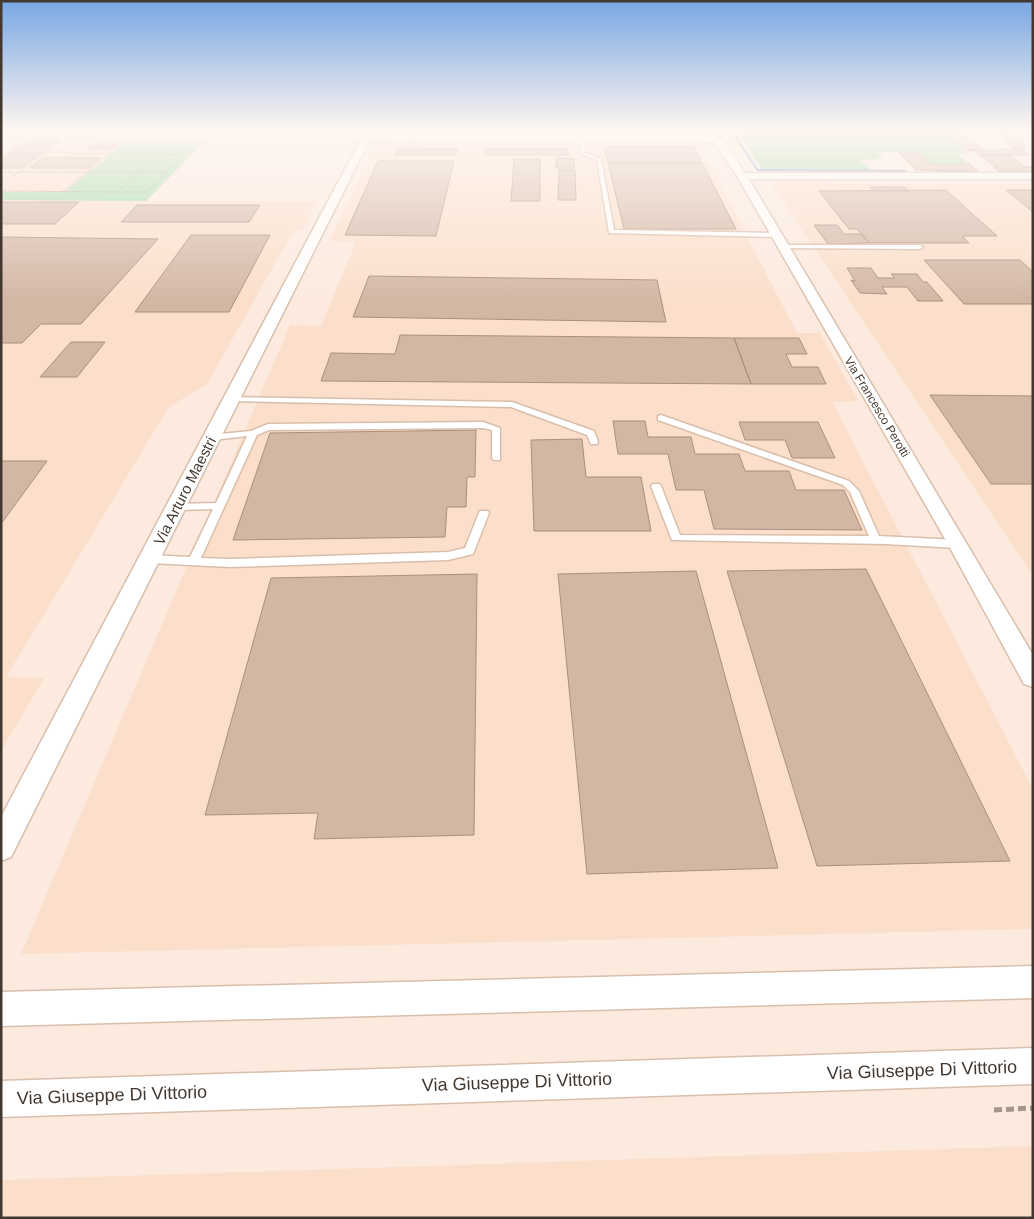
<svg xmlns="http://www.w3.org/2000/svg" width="1034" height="1219" viewBox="0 0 1034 1219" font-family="Helvetica,sans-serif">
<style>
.built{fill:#fbdfcb}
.green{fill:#99dca3}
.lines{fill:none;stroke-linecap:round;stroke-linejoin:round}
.stream{fill:#6e93d9;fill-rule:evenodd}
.building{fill:#d3b7a5;stroke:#a98f7d}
.service-casing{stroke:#d9beab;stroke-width:3}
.minor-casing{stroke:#d9beab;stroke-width:3}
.path-far1{stroke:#a3958b;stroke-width:1;stroke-dasharray:2.5 1;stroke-linecap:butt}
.path{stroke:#a3958b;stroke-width:5;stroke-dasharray:8 4;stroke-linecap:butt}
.service{fill:#fff;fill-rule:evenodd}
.minor{fill:#fff;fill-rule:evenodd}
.labels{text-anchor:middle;stroke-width:4.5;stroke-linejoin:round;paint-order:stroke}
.far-street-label{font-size:12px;fill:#433830;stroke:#fff}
.street-label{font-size:15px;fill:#433830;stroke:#fff}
.near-street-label{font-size:18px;fill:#433830;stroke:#fff}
</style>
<rect width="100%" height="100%" fill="#fceadf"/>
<path class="built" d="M 38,137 L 208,138 L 147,201 L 317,202 L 302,230 L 294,230 L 207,384 L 169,407 L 6,677 L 44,678 L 1,751 L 1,152 L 18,141 Z
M 376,143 L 700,145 L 797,333 L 820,333 L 858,401 L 832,402 L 1033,789 L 1033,929 L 21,954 L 290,325 L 321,326 L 356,242 L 329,241 Z
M 771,183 L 1033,184 L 1033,576 Z
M 1033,1146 L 1033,1218 L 1,1218 L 1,1180 Z"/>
<path class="green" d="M 736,130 L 942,131 L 967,153 L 958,154 L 969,164 L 930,164 L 917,152 L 877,152 L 883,159 L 860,160 L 871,170 L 762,169 Z
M 127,141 L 205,141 L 146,201 L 1,200 L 1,192 L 65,192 Z"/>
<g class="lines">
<path class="stream" d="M 730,134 L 736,135 L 758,169 L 906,170 L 907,171 L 906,172 L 757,171 L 734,137 L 729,136 Z
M 935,170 L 970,171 L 971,172 L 970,173 L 934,172 Z
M 1001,171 L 1033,171 L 1033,173 L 1000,173 Z"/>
</g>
<path class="building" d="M 996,130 L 1010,130 L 1023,142 L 1025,150 L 1014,149 Z
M 942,131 L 960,131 L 984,150 L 965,150 Z
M 30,141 L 59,141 L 21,168 L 1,168 L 1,160 Z
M 97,142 L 121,142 L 112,149 L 88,149 Z
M 604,147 L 694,147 L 702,163 L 608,163 Z
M 397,148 L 457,149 L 456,155 L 395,155 Z
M 486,149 L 568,149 L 568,155 L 485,155 Z
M 1000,149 L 1023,150 L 1030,155 L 1007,155 Z
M 965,150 L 997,150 L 1003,155 L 979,155 L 975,151 Z
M 898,152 L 917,152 L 930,164 L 969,164 L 978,171 L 916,170 Z
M 979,155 L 1010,155 L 1026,167 L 1033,167 L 1033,171 L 998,171 L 993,167 L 999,167 L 992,164 Z
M 43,158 L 101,158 L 89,168 L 29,168 Z
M 556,158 L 574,159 L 574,168 L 556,168 Z
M 514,159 L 540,159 L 540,201 L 511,201 Z
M 378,161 L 454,161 L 436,236 L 345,235 Z
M 608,163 L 702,163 L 736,229 L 624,229 Z
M 559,170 L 575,170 L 576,200 L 558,200 Z
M 870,187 L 905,187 L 909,191 L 874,191 Z
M 946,190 L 997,236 L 962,236 L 969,243 L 869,243 L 857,229 L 849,229 L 819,191 Z
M 1006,190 L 1033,190 L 1033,212 Z
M 1,202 L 79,202 L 55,224 L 1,224 Z
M 137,205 L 260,205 L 249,222 L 121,222 Z
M 814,225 L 837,225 L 844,234 L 862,234 L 869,243 L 828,244 Z
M 191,235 L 270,235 L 229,312 L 135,312 Z
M 1,237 L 158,239 L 81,324 L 41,324 L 22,343 L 1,343 Z
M 924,260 L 1020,260 L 1033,272 L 1033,304 L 964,304 Z
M 847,268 L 871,268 L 878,278 L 895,278 L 891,274 L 917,274 L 923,282 L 927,282 L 943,301 L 918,301 L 907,287 L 882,287 L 887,294 L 860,293 L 851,280 L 855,281 Z
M 369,276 L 657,280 L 666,322 L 353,317 Z
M 400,335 L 734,338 L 751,384 L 321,381 L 331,353 L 395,354 Z
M 734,338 L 799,338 L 807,354 L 786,354 L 792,367 L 818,367 L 826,384 L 751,384 Z
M 71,342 L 105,342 L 77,377 L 40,377 Z
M 930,395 L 1033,396 L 1033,484 L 991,484 Z
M 613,421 L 645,421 L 648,437 L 691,437 L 695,454 L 739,454 L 745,471 L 789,471 L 796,490 L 844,490 L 862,530 L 714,529 L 704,490 L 676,490 L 668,454 L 618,454 Z
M 739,422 L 818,422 L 835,458 L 792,458 L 785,440 L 745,440 Z
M 476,430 L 475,477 L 467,477 L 466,507 L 447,507 L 445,537 L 233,540 L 270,433 Z
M 582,439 L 586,477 L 641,477 L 651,531 L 534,531 L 531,440 Z
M 1,461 L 47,461 L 1,524 Z
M 866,569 L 1010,861 L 817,866 L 727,571 Z
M 696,571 L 778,868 L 587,874 L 558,574 Z
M 477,574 L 474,835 L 314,839 L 318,813 L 205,815 L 271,578 Z"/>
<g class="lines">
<defs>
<path id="service" d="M 536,130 L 540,130 L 540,138 L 536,137 Z
M 591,130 L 595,130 L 598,138 L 594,138 Z
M 580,136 L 584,137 L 585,153 L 601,159 L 614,230 L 776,233 L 779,235 L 776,237 L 609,233 L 597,160 L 581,154 Z
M 780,245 L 920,245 L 923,247 L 920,249 L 782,248 L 780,247 Z
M 229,397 L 512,402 L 594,431 L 598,442 L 597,444 L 591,444 L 587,435 L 511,407 L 232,401 L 228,399 Z
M 661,415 L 849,481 L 859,491 L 879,536 L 958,540 L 963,544 L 958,548 L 885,544 L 672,540 L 651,486 L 653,484 L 659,484 L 661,486 L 680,535 L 869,536 L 850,492 L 843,485 L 658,420 L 658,416 Z
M 483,422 L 500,428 L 500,460 L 494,460 L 492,458 L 492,430 L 483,428 L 269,430 L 257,435 L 201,558 L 230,559 L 448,552 L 465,548 L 479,513 L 480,511 L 488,511 L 489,513 L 473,554 L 448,560 L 230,567 L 150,563 L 145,559 L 150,555 L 190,557 L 213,509 L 177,510 L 172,507 L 177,504 L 216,503 L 247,436 L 213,440 L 210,439 L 210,435 L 251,431 L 268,424 Z"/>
<path id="minor" d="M 1,131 L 717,136 L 724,141 L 745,173 L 1033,173 L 1033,179 L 749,179 L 1033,655 L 1033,687 L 1024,684 L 948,544 L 737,176 L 714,142 L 370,139 L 11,857 L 1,861 L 1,817 L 361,139 L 1,137 Z
M 1033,966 L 1033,998 L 1,1026 L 1,992 Z
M 1033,1048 L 1033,1084 L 1,1117 L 1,1081 Z"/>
</defs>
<use href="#service" class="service-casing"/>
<use href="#minor" class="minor-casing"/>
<path class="path-far1" d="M 165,149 L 158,154 L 184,155
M 47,152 L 70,152
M 70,153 L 158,154 L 118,192 L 147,192 L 190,148
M 1,158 L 15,149
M 1,172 L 167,172
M 13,176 L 53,148
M 1,191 L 118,192
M 63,192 L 116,148"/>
<path class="path" d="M 994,1110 L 1033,1108"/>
<use href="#service" class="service"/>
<use href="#minor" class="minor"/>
</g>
<linearGradient id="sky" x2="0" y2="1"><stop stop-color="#77a7e2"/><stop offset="0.43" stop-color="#fef6f1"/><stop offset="1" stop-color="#fef6f1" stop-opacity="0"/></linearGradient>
<rect width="1034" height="301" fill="url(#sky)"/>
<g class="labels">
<g class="far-street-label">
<text transform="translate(877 407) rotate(59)" y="4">Via Francesco Perotti</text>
</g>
<g class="street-label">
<text transform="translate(185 491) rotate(-63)" y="5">Via Arturo Maestri</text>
</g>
<g class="near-street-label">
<text transform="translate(922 1070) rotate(-2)" y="6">Via Giuseppe Di Vittorio</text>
<text transform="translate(517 1082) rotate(-2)" y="6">Via Giuseppe Di Vittorio</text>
<text transform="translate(112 1095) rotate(-2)" y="6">Via Giuseppe Di Vittorio</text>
</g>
</g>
<rect width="1034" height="1219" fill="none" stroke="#433830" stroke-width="5"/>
</svg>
